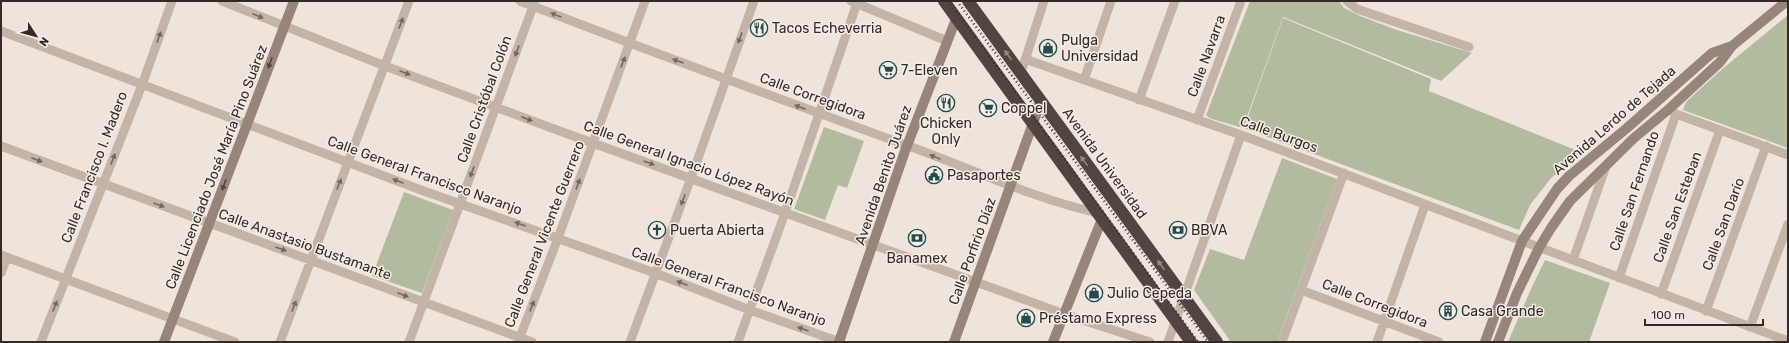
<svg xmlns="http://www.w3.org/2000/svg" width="1789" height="343" viewBox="0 0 1789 343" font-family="Rubik,sans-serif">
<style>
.green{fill:#b2bb9d}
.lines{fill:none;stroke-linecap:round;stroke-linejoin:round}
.street{stroke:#c4b4a8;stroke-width:9}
.secondary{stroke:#97847a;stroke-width:10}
.highway{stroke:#524540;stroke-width:12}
.rail{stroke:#322a27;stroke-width:2.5;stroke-dasharray:1 3;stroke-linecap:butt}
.oneway{fill:#746861}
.oneway2{fill:#948982}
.oneway3{fill:#504540}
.labels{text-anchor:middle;stroke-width:3;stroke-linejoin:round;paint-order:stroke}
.poi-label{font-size:14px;fill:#322a27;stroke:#f6eee6;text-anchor:start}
.street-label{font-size:14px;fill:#322a27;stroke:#f6eee6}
</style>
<rect width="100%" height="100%" fill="#eee4db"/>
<path class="green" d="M 1250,1 L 1339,1 L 1344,8 L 1360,16 L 1397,30 L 1472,53 L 1441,81 L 1283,17 L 1243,128 L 1209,118 L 1206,115 Z
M 1788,15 L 1788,148 L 1683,110 L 1686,102 L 1721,70 Z
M 1283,18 L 1431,79 L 1429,91 L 1583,153 L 1551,178 L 1530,205 L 1519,230 L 1244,128 Z
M 824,127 L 864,141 L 847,188 L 838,185 L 825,220 L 794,209 Z
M 1282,158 L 1337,179 L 1277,342 L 1231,342 L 1194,290 L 1210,249 L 1244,260 Z
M 404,192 L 453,210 L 422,293 L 372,276 Z
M 1545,260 L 1610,283 L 1589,342 L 1508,342 L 1531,289 Z"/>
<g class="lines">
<path class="street" d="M 222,1 L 385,66 L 557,130 L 1064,314 L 1150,342
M 520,1 C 648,51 777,98 906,145 C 970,168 1031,198 1098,213
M 851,1 L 947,41
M 1347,1 L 1357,9 L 1469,47
M 1,31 L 421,190 L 655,273 L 750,310 L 840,342
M 1025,59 L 1241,135 L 1788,341
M 1021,73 L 1044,1
M 1084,80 L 1111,1
M 1139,100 L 1175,1
M 1672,111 L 1676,114 L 1788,155
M 1197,120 L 1241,1
M 1,146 L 532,342
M 1,255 L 235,342
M 1573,260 L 1606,166
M 1,273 L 7,257
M 1619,278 L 1676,114
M 1301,290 L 1439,342
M 1661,294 L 1720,130
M 1706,311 L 1766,146
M 1750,327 L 1788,224
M 41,342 L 142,85 L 172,1
M 280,342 L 409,1
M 409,342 L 535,1
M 518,342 L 558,238 L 645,1
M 630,342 L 691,178 L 754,1
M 738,342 L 785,213 L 857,3
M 1168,342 L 1241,135
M 1282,342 L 1344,173
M 1377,342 L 1425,205"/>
<path class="secondary" d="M 164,342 L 294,1
M 839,342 L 905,151 L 956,19
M 954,342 L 1041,101
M 1053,342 L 1102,219
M 1485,342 L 1522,241 L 1557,189 L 1569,176 L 1627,128 L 1712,53 L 1732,46
M 1498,342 L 1517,293 L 1539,248 L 1551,228 L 1570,201 L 1634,138 L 1669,109 L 1720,62 L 1732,46 L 1787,1"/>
<path class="highway" d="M 944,1 L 1191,342
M 968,1 L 1217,342"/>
<path class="rail" d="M 949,1 L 1198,342
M 957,1 L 1208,342"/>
</g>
<defs><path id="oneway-solid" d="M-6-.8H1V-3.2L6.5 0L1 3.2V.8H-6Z"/></defs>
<g class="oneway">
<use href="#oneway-solid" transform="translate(556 15) rotate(-158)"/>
<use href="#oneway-solid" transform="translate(258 16) rotate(22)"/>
<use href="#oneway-solid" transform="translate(401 23) rotate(-70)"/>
<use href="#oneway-solid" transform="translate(159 37) rotate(-70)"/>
<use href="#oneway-solid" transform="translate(740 38) rotate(110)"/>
<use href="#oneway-solid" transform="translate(517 51) rotate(110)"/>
<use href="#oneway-solid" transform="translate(678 61) rotate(-160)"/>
<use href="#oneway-solid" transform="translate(623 62) rotate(-69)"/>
<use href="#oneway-solid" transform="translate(405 73) rotate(21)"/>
<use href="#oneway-solid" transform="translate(800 107) rotate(-159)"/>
<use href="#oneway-solid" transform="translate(527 119) rotate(21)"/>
<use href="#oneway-solid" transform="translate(935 157) rotate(-158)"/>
<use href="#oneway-solid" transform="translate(113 159) rotate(-69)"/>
<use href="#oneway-solid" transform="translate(37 160) rotate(21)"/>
<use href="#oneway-solid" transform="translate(649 163) rotate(20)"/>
<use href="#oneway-solid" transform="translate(472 172) rotate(110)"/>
<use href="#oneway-solid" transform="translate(398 181) rotate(-159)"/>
<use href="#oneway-solid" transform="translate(339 184) rotate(-69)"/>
<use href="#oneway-solid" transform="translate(578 184) rotate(-70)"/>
<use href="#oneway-solid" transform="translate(683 200) rotate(111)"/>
<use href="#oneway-solid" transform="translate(159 205) rotate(20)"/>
<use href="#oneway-solid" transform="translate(520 224) rotate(-160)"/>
<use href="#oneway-solid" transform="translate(281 249) rotate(20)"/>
<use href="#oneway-solid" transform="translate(682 283) rotate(-159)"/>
<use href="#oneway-solid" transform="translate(403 295) rotate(21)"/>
<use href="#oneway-solid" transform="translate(55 306) rotate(-69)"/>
<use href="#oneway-solid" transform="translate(294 306) rotate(-69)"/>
<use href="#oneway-solid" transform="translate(532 306) rotate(-69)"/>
<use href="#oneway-solid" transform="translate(803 329) rotate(-160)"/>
</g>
<g class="oneway2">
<use href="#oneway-solid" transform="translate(1008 55) rotate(-126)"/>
<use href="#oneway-solid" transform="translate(1084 161) rotate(-126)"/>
<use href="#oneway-solid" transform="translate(1161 265) rotate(-126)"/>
</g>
<g class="oneway3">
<use href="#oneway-solid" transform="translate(270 63) rotate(111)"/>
<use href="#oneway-solid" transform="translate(224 185) rotate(110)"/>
</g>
<defs>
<symbol id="restaurant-ring" viewBox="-11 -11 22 22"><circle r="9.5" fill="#f6eee6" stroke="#234c4e" stroke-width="1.5"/><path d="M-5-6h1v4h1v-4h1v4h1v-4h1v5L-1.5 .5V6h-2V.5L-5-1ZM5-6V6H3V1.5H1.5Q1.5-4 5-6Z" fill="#234c4e"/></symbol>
<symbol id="shop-ring" viewBox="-11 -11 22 22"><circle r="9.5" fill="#f6eee6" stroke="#234c4e" stroke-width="1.5"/><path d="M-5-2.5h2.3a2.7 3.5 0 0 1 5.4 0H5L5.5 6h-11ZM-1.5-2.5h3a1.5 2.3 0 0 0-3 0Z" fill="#234c4e"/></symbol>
<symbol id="supermarket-ring" viewBox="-11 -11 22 22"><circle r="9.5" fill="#f6eee6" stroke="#234c4e" stroke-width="1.5"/><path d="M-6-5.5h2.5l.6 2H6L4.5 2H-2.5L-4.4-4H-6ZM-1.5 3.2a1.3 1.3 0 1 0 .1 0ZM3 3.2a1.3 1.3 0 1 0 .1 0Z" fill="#234c4e"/></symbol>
<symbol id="civic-ring" viewBox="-11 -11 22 22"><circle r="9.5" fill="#f6eee6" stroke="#234c4e" stroke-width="1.5"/><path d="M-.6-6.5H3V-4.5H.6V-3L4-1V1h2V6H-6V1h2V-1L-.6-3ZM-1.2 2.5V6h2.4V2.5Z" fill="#234c4e"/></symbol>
<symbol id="church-ring" viewBox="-11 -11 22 22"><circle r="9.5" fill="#f6eee6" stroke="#234c4e" stroke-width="1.5"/><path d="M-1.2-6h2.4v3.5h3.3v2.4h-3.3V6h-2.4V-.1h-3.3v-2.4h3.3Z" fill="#234c4e"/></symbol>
<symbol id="bank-ring" viewBox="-11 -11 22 22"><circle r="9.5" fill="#f6eee6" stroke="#234c4e" stroke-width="1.5"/><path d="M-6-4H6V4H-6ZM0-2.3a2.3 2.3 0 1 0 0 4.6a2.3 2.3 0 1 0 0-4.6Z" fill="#234c4e"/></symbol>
<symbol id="building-ring" viewBox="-11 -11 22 22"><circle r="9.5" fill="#f6eee6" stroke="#234c4e" stroke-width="1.5"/><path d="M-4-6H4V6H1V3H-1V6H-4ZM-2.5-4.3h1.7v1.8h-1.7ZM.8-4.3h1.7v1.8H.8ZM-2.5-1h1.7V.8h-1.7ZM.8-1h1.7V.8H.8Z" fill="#234c4e"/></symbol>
</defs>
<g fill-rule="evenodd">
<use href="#restaurant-ring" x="749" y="18" width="20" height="20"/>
<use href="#shop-ring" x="1038" y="38" width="20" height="20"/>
<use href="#supermarket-ring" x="878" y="60" width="20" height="20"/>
<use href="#restaurant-ring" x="936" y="93" width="20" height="20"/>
<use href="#supermarket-ring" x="978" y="98" width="20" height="20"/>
<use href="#civic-ring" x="924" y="165" width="20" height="20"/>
<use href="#church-ring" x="647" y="220" width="20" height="20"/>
<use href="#bank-ring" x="1168" y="220" width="20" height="20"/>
<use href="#bank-ring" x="907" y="228" width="20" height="20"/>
<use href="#shop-ring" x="1084" y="283" width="20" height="20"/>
<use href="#building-ring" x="1438" y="301" width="20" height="20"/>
<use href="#shop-ring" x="1016" y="308" width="20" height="20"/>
</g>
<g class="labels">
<g class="poi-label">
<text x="772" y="33">Tacos Echeverria</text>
<text x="1061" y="45">Pulga<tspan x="1061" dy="16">Universidad</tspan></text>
<text x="901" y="75">7-Eleven</text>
<text x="1001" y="113">Coppel</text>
<text x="946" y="128" text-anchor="middle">Chicken<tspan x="946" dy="16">Only</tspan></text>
<text x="947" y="180">Pasaportes</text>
<text x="670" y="235">Puerta Abierta</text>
<text x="1191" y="235">BBVA</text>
<text x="917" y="263" text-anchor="middle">Banamex</text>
<text x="1107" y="298">Julio Cepeda</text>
<text x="1461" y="316">Casa Grande</text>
<text x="1039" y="323">Préstamo Express</text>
</g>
<g class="street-label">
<text transform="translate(1206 56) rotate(-70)" y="5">Calle Navarra</text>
<text transform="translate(813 96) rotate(20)" y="5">Calle Corregidora</text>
<text transform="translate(484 99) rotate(-70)" y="5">Calle Cristóbal Colón</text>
<text transform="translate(1614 120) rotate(-41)" y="5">Avenida Lerdo de Tejada</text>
<text transform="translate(1279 134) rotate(20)" y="5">Calle Burgos</text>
<text transform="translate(689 163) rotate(20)" y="5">Calle General Ignacio López Rayón</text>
<text transform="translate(1105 163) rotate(54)" y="5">Avenida Universidad</text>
<text transform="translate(94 167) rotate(-69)" y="5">Calle Francisco I. Madero</text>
<text transform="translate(216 167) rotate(-69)" y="5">Calle Licenciado José María Pino Suárez</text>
<text transform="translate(425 175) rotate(20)" y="5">Calle General Francisco Naranjo</text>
<text transform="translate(883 175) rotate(-71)" y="5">Avenida Benito Juárez</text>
<text transform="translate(1634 191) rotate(-71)" y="5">Calle San Fernando</text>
<text transform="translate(1677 207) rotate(-70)" y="5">Calle San Esteban</text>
<text transform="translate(1723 224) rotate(-70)" y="5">Calle San Darío</text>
<text transform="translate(544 234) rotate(-69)" y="5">Calle General Vicente Guerrero</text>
<text transform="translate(305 244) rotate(20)" y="5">Calle Anastasio Bustamante</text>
<text transform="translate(972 251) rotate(-70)" y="5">Calle Porfirio Díaz</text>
<text transform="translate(729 286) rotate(20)" y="5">Calle General Francisco Naranjo</text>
<text transform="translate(1375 303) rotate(21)" y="5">Calle Corregidora</text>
</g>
</g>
<rect width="1789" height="343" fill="none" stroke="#322a27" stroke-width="4"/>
<g transform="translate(36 36) rotate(126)" stroke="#f6eee6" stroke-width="3" paint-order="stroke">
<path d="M0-3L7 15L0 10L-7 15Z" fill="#322a27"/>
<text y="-6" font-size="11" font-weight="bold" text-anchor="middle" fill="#322a27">N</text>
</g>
<path d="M1645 319v6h118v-6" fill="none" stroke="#322a27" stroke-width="2"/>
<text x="1651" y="319" font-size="12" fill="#322a27" stroke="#f6eee6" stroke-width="3" paint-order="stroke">100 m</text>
</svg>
